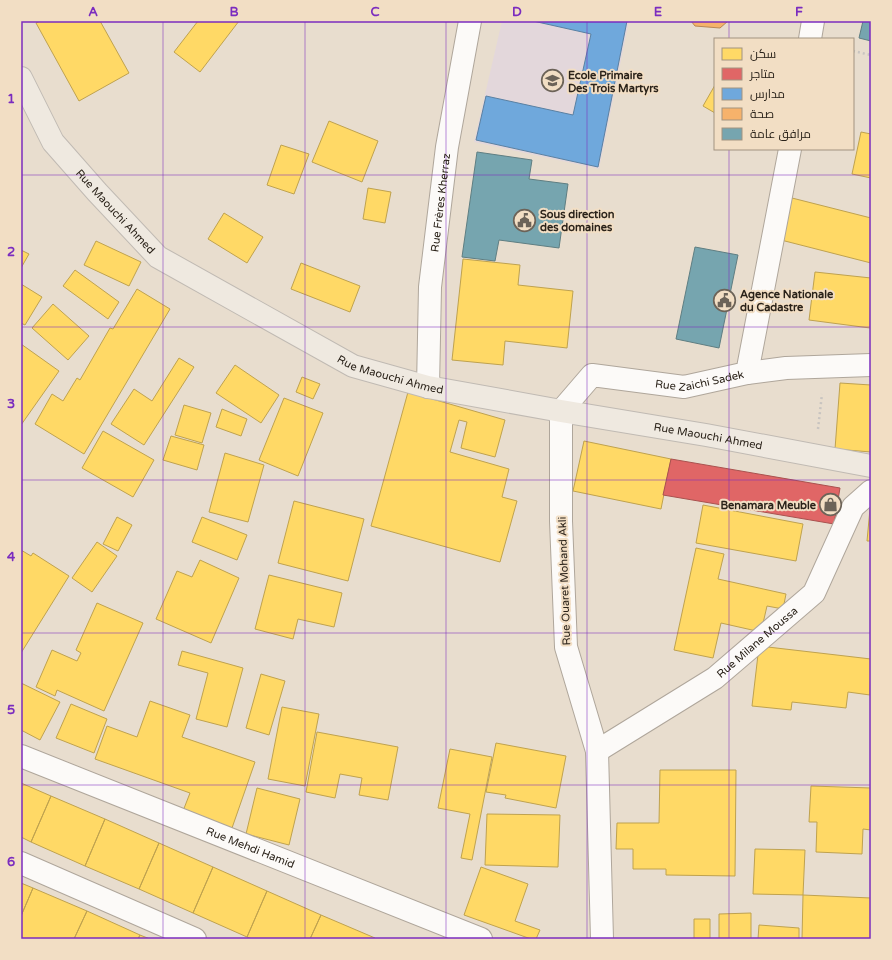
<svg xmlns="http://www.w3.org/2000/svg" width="892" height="960" viewBox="0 0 892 960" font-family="'Varela Round',Cairo,sans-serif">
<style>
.education{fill:#e3d7db}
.homes{fill:#ffd966;stroke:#bfa24f}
.shops{fill:#e06666;stroke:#a9524f}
.schools{fill:#6fa8dc;stroke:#5a80a2}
.health{fill:#f6b26b;stroke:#b98752}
.public{fill:#76a5af;stroke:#5f7e82}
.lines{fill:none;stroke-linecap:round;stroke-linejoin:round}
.minor-casing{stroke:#afa69b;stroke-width:24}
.major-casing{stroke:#c0bab3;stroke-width:24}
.path{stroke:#c8c4c0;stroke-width:2.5;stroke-dasharray:2 3;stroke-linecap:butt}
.minor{stroke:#fcfaf8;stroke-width:22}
.major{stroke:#efe9e0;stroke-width:22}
.grid{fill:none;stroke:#7b2cbf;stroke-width:1;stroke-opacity:0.55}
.labels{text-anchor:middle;stroke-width:4;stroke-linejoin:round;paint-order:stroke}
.poi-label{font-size:11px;font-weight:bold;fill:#2a2219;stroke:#f2dec4;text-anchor:start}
.street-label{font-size:11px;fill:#2a2219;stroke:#f2dec4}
.neatline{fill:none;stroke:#7b2cbf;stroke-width:1.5}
.grid-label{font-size:13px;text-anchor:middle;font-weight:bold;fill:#7b2cbf}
</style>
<rect width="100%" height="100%" fill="#e8ddce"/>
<path class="education" d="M 502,21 L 629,21 L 599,169 L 474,142 Z"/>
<path class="homes" d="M 40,21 L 100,21 L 129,73 L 79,101 L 36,23 Z
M 198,21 L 239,21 L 200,72 L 174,52 Z
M 715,85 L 715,113 L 703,106 Z
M 329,121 L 378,141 L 362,182 L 312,162 Z
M 861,132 L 871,134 L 871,178 L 852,174 Z
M 281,145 L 309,154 L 294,194 L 267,185 Z
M 368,188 L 391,192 L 385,223 L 363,219 Z
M 792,198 L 871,218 L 871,263 L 781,240 Z
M 224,213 L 263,237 L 247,263 L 208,239 Z
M 96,241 L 141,262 L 129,286 L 84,265 Z
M 21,250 L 29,254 L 21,268 Z
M 463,259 L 520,265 L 518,285 L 573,291 L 567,348 L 505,341 L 503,365 L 452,360 Z
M 301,263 L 360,286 L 350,312 L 291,289 Z
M 75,270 L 119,302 L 108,319 L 63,286 Z
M 815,272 L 871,278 L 870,328 L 809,320 Z
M 21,284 L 42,297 L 25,325 L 21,323 Z
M 137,289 L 170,309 L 84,454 L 35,424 L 52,394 L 63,401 L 77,378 L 80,380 L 110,328 L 113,329 Z
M 53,304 L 89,336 L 68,360 L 32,328 Z
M 21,344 L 59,371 L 21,425 Z
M 179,358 L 194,367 L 144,445 L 111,424 L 134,389 L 152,401 Z
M 235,365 L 279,395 L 261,423 L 216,393 Z
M 302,377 L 320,384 L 313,399 L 296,392 Z
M 840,383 L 871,385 L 871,452 L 835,449 Z
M 408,392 L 505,420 L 495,457 L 461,448 L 467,422 L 459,420 L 450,452 L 509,469 L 502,497 L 517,501 L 500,562 L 371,526 Z
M 284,398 L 323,413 L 298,476 L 259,460 Z
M 184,405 L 211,413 L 202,443 L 175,435 Z
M 222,409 L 247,419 L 241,436 L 216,427 Z
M 103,431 L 154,460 L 133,497 L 82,468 Z
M 171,436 L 204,445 L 197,470 L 163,460 Z
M 584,441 L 671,459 L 661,509 L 573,491 Z
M 225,453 L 264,465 L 248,522 L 209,512 Z
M 871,498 L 871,541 L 867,541 Z
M 294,501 L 364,519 L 348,581 L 278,563 Z
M 703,505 L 803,524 L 796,561 L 696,543 Z
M 117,517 L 132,525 L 118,551 L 103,544 Z
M 202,517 L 247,535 L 237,560 L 192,542 Z
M 97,542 L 117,556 L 92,592 L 72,578 Z
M 696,548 L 724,554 L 718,579 L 786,594 L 783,609 L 767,606 L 761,632 L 721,623 L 713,658 L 674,650 Z
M 21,550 L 31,556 L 33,553 L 69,576 L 21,653 Z
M 200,560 L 239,578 L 211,643 L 156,619 L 177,571 L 192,577 Z
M 269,575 L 342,593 L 334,627 L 298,619 L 293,639 L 255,629 Z
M 97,603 L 143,623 L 104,711 L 57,690 L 55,696 L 36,687 L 52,650 L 77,661 L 81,653 L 76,650 Z
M 759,646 L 871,659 L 870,695 L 848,692 L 846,708 L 792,702 L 791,710 L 752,706 Z
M 182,651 L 243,668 L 227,727 L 196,719 L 208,673 L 178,665 Z
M 261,674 L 285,681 L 269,735 L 246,728 Z
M 21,683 L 60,702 L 40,740 L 21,730 Z
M 150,701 L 190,715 L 182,737 L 255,762 L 232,828 L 183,811 L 190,793 L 95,759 L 107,726 L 137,737 Z
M 71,704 L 107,719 L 94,753 L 56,738 Z
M 282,707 L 319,714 L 305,786 L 268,779 Z
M 317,732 L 398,747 L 388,800 L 359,795 L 362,778 L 340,774 L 335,798 L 306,792 Z
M 496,743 L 566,756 L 556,808 L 505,798 L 506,795 L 486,792 Z
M 450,749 L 492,757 L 472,860 L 461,858 L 470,814 L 438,808 Z
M 660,770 L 736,770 L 735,876 L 666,875 L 666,869 L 633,869 L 633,849 L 616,849 L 617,823 L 659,823 Z
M 21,783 L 51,796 L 31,842 L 21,837 Z
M 811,786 L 871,788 L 871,830 L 863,829 L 862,854 L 816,852 L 817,822 L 809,822 Z
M 257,788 L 300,799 L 289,845 L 246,834 Z
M 51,796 L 105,819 L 85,866 L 31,842 Z
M 487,814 L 560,815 L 558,867 L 485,865 Z
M 105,819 L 159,843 L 139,889 L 85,866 Z
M 159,843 L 213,867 L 193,913 L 139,889 Z
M 755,849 L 805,850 L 803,895 L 753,894 Z
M 213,867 L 267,891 L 247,937 L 193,913 Z
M 481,867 L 528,884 L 515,921 L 540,930 L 536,939 L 531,939 L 464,915 Z
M 21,883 L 33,888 L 21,916 Z
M 33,888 L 87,911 L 74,939 L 21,939 L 21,916 Z
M 267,891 L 321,915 L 310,939 L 252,939 L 247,937 Z
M 803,895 L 871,898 L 871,939 L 802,939 Z
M 87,911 L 140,935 L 138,939 L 74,939 Z
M 751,913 L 751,939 L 719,939 L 719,914 Z
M 321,915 L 375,938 L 375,939 L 310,939 Z
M 694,919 L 710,919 L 710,939 L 694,939 Z
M 759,925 L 799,928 L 799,939 L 758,939 Z
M 140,935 L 150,939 L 138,939 Z"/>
<path class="shops" d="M 671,459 L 840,488 L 834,524 L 663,495 Z"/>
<path class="schools" d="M 533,21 L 627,21 L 598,167 L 476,140 L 486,96 L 573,115 L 591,34 Z"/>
<path class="health" d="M 691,21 L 728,21 L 720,28 L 695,26 Z"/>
<path class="public" d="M 863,21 L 871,21 L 871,41 L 859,38 Z
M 477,152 L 532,160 L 529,179 L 568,184 L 559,248 L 499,240 L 495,261 L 462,257 Z
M 695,247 L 738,255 L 719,348 L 676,339 Z"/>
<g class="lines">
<defs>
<g id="minor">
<path d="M 810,39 L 813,21"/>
<path d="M 747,373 L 786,368 L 871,365"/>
<path id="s1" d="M 428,387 L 430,287 L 447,147 L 470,21"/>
<path id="s2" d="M 597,751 L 715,678 L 814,593 L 853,507 L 871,491"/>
<path id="s3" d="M 21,756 L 481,939"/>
<path d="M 21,863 L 195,939"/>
<path id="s4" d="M 602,939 L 597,751 L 566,647 L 561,521 L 561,411 L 592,375 L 684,387 L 747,373 L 790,149"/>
</g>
<g id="major">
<path id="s5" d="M 21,78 L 53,142 L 97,192 L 158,257 L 353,366 L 428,387 L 561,411 L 706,435 L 871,466"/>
</g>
</defs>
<use href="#minor" class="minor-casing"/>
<use href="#major" class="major-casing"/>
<path class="path" d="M 853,51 L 871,55
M 818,429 L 822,394"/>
<use href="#minor" class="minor"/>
<use href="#major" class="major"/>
</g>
<path class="grid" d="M 163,21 L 163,939M 305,21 L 305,939M 446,21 L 446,939M 587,21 L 587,939M 729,21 L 729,39M 729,149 L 729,939M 21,175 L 871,175M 21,327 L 871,327M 21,480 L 871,480M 21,633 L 871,633M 21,785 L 871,785"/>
<defs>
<symbol id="school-ring" viewBox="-11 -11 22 22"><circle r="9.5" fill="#f2dec4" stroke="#6c6358" stroke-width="1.5"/><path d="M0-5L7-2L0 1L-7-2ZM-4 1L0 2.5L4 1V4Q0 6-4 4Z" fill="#6c6358"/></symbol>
<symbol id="civic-ring" viewBox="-11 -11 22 22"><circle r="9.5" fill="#f2dec4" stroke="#6c6358" stroke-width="1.5"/><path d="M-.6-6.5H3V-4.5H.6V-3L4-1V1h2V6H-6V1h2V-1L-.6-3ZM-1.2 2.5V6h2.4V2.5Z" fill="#6c6358"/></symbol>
<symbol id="shop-ring" viewBox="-11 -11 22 22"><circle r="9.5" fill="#f2dec4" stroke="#6c6358" stroke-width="1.5"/><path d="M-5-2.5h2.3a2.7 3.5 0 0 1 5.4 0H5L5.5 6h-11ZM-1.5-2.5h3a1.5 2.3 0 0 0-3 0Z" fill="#6c6358"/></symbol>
</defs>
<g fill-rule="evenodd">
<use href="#school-ring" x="540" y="68" width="25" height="25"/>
<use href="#civic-ring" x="512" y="208" width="25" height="25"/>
<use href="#civic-ring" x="712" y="288" width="25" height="25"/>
<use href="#shop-ring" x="818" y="492" width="25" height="25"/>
</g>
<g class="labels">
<g class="poi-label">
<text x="568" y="79">Ecole Primaire<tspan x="568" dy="13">Des Trois Martyrs</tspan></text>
<text x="540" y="218">Sous direction<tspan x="540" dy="13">des domaines</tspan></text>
<text x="740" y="298">Agence Nationale<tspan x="740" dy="13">du Cadastre</tspan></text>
<text x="816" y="509" text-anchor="end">Benamara Meuble</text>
</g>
<g class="street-label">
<text dy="4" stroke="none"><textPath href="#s1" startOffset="185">Rue Frères Kherraz</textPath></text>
<text dy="4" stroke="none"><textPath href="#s5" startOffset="165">Rue Maouchi Ahmed</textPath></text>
<text dy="4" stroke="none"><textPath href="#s5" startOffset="489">Rue Maouchi Ahmed</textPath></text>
<text dy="4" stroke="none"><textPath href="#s4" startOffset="689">Rue Zaichi Sadek</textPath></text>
<text dy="4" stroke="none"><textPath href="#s5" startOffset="813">Rue Maouchi Ahmed</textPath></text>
<text transform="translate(564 581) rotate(-92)" y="4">Rue Ouaret Mohand Akli</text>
<text dy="4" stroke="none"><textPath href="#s2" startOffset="194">Rue Milane Moussa</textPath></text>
<text dy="4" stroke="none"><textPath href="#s3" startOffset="247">Rue Mehdi Hamid</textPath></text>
</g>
</g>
<rect width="892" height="960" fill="none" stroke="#f2dec4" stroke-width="44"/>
<rect x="714" y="38" width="140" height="112" fill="#f2dec4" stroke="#a29380"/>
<rect x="722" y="48" width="20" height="12" fill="#ffd966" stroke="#a29380"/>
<text x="750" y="58" font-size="12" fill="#2a2219">سكن</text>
<rect x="722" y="68" width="20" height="12" fill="#e06666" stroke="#a29380"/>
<text x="750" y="78" font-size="12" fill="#2a2219">متاجر</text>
<rect x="722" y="88" width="20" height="12" fill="#6fa8dc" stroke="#a29380"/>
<text x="750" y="98" font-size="12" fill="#2a2219">مدارس</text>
<rect x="722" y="108" width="20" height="12" fill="#f6b26b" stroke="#a29380"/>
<text x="750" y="118" font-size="12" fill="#2a2219">صحة</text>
<rect x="722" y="128" width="20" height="12" fill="#76a5af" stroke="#a29380"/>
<text x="750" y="138" font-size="12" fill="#2a2219">مرافق عامة</text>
<rect x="22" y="22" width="848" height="916" class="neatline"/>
<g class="grid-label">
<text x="93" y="16">A</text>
<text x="234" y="16">B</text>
<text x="375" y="16">C</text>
<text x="517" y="16">D</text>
<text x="658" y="16">E</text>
<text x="799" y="16">F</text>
<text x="11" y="103">1</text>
<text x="11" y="256">2</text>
<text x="11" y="408">3</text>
<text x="11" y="561">4</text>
<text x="11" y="714">5</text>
<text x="11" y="866">6</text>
</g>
</svg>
